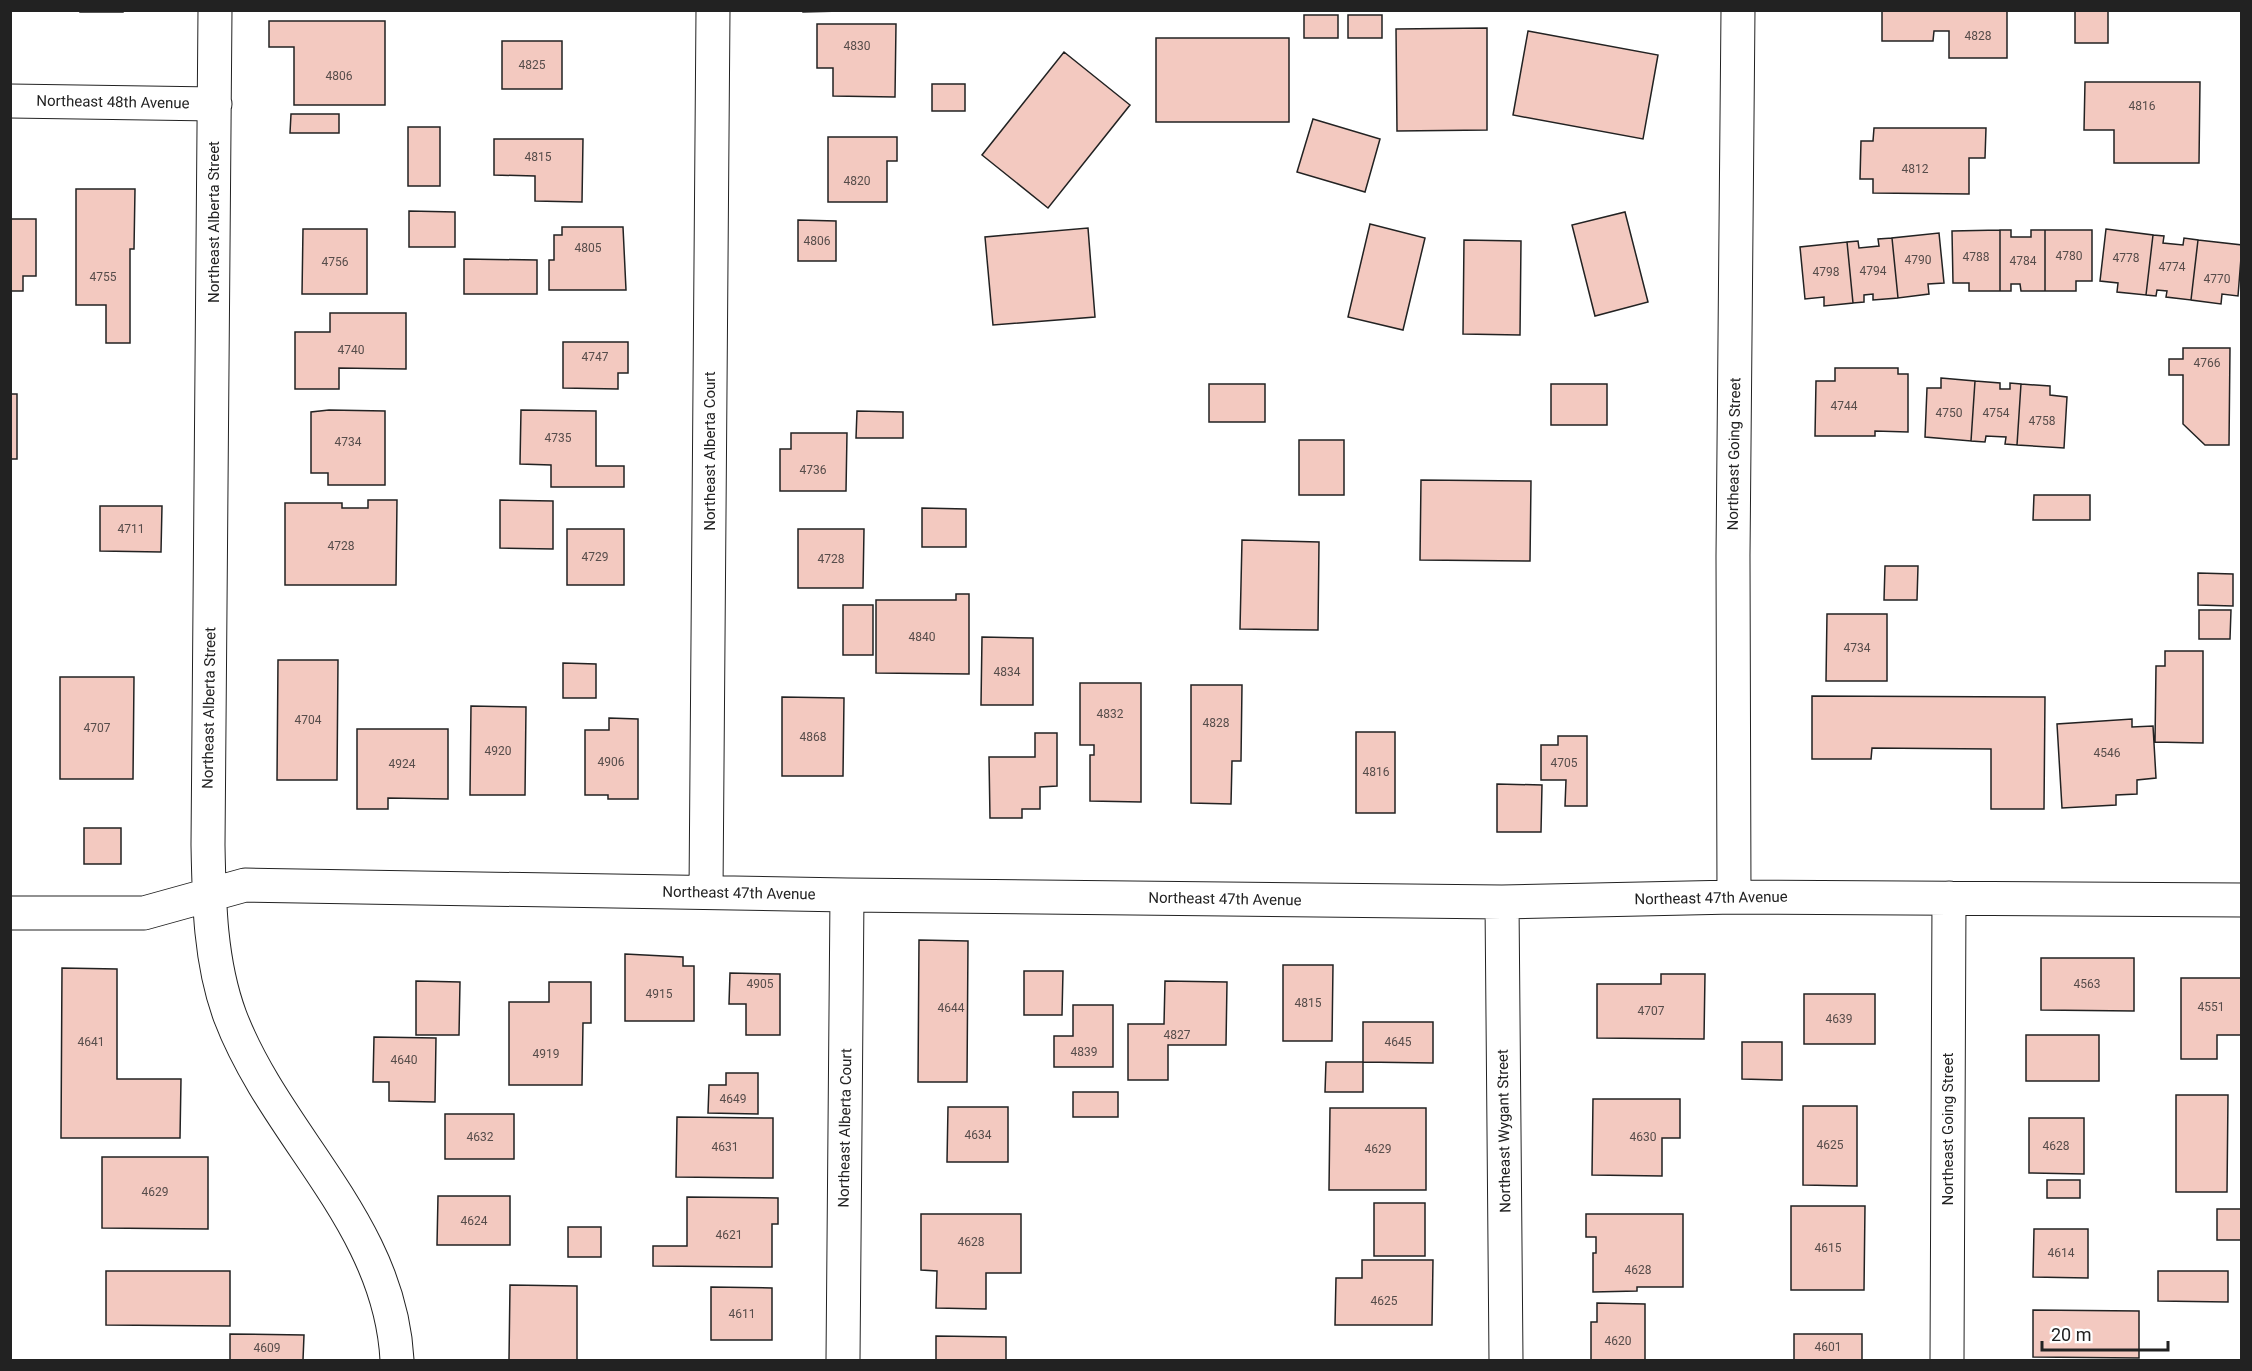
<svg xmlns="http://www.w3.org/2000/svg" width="2252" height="1371" viewBox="0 0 2252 1371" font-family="Roboto,sans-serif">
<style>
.building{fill:#f3c9c0;stroke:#222;stroke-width:1.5}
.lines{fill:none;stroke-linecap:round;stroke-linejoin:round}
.street-casing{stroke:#222;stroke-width:35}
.street{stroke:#fff;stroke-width:33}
.labels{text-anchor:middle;stroke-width:4.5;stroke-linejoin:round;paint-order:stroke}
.number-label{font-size:12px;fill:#564c4a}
.street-label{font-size:15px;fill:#222;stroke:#fff}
</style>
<rect width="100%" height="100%" fill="#fff"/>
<path class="building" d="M 80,10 L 123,10 L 123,12 L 80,12 Z
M 803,10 L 882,10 L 803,12 Z
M 1882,10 L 2007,10 L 2007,58 L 1949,58 L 1949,31 L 1934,31 L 1933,41 L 1882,41 Z
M 2075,10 L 2108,10 L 2108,43 L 2075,43 Z
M 1304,15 L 1338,15 L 1338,38 L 1304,38 Z
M 1348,15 L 1382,15 L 1382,38 L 1348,38 Z
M 269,21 L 385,21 L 385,105 L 294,105 L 294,47 L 269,47 Z
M 817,24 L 896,24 L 895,97 L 833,96 L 833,68 L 817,68 Z
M 1487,28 L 1487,130 L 1397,131 L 1396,29 Z
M 1528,31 L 1658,55 L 1643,139 L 1513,115 Z
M 1156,38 L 1289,38 L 1289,122 L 1156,122 Z
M 502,41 L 562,41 L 562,89 L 502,89 Z
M 1064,52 L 1130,105 L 1048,208 L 982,155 Z
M 2085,82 L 2200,82 L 2199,163 L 2114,163 L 2114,130 L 2084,130 Z
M 932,84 L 965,84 L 965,111 L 932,111 Z
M 291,114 L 339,114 L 339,133 L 290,133 Z
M 1313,119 L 1380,139 L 1365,192 L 1297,172 Z
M 408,127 L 440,127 L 440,186 L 408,186 Z
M 1874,128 L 1986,128 L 1985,158 L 1969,158 L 1969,194 L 1873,193 L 1873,179 L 1860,179 L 1861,141 L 1873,141 Z
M 828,137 L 897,137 L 897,161 L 887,161 L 887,202 L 828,202 Z
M 494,139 L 583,139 L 582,202 L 535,201 L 535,176 L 494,175 Z
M 76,189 L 135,189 L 134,249 L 130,249 L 130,343 L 106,343 L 106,305 L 76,305 Z
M 409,211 L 455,212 L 455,247 L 409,247 Z
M 1625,212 L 1648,302 L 1595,316 L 1572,225 Z
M 10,219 L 36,219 L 36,276 L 23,276 L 23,291 L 10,291 Z
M 798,220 L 836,221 L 836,261 L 798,261 Z
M 1370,224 L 1425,238 L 1403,330 L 1348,317 Z
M 562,227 L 623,227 L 626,290 L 549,290 L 549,260 L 554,260 L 554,235 L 562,235 Z
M 1088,228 L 1095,317 L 993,325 L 985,237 Z
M 303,229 L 367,229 L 367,294 L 302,294 Z
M 2106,229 L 2153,235 L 2146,295 L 2117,292 L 2118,283 L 2100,281 Z
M 2000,230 L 2000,291 L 1969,291 L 1969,283 L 1953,283 L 1952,231 Z
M 2000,230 L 2011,230 L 2011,237 L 2031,237 L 2031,230 L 2045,230 L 2045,291 L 2021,291 L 2020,284 L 2011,284 L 2011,291 L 2000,291 Z
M 2045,230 L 2092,230 L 2092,281 L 2076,281 L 2076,291 L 2045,291 Z
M 1939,233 L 1944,283 L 1928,284 L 1929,294 L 1898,298 L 1892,238 Z
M 2153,235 L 2164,236 L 2163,243 L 2183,245 L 2184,238 L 2198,240 L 2191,300 L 2166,297 L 2167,291 L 2157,290 L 2156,296 L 2146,295 Z
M 1892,238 L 1898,298 L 1873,300 L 1873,294 L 1864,295 L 1864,302 L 1853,303 L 1847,242 L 1858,241 L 1859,248 L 1879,246 L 1878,239 Z
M 1464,240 L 1521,241 L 1520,335 L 1463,334 Z
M 2198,240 L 2242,245 L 2238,296 L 2222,294 L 2221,304 L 2191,300 Z
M 1847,242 L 1853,303 L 1824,306 L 1824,297 L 1805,299 L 1800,247 Z
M 464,259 L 537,260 L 537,294 L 464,294 Z
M 330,313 L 406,313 L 406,369 L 339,368 L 339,389 L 295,389 L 295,332 L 330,332 Z
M 563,342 L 628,342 L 628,373 L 618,373 L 618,389 L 563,388 Z
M 2183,348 L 2230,348 L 2229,445 L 2205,445 L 2183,424 L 2183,375 L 2169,375 L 2169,359 L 2183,359 Z
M 1835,368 L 1898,368 L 1898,374 L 1908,374 L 1908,432 L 1875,431 L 1875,436 L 1815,436 L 1816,381 L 1835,381 Z
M 1941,378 L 1975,381 L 1971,441 L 1925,437 L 1927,388 L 1941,388 Z
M 1975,381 L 2000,383 L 2000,389 L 2010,389 L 2010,383 L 2021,384 L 2017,445 L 2005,444 L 2006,437 L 1986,436 L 1985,442 L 1971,441 Z
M 1209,384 L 1265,384 L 1265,422 L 1209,422 Z
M 1551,384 L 1607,384 L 1607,425 L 1551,425 Z
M 2021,384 L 2050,386 L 2050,395 L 2067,397 L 2064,448 L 2017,445 Z
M 10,394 L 17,394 L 17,459 L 10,459 Z
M 329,410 L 385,411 L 385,485 L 328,485 L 328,473 L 311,473 L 311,412 Z
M 521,410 L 596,411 L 596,466 L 624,466 L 624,487 L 551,487 L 551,465 L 520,464 Z
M 857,411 L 903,412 L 903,438 L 856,438 Z
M 791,433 L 847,433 L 846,491 L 780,491 L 780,449 L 791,449 Z
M 1299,440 L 1344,440 L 1344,495 L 1299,495 Z
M 1421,480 L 1531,481 L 1530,561 L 1420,560 Z
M 2034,495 L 2090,495 L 2090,520 L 2033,520 Z
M 368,500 L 397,500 L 396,585 L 285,585 L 285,503 L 342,503 L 342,508 L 368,508 Z
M 500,500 L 553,501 L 553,549 L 500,548 Z
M 100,506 L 162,506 L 161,552 L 100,551 Z
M 922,508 L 966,509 L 966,547 L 922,547 Z
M 567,529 L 624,529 L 624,585 L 567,585 Z
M 798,529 L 864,529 L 863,588 L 798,588 Z
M 1242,540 L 1319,542 L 1318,630 L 1240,629 Z
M 1885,566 L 1918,566 L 1917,600 L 1884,600 Z
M 2198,573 L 2233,574 L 2233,606 L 2198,605 Z
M 956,594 L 969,594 L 969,674 L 876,673 L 876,600 L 956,600 Z
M 843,605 L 873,605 L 873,655 L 843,655 Z
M 2199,610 L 2231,610 L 2230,639 L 2199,639 Z
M 1827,614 L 1887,614 L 1887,681 L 1826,681 Z
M 982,637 L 1033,638 L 1033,705 L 981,705 Z
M 2165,651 L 2203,651 L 2203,743 L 2155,742 L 2156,666 L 2165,666 Z
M 278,660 L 338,660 L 337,780 L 277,780 Z
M 563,663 L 596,664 L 596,698 L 563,698 Z
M 60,677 L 134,677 L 133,779 L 60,779 Z
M 1080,683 L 1141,683 L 1141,802 L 1090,801 L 1090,755 L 1094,755 L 1094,745 L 1080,745 Z
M 1191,685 L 1242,685 L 1241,761 L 1232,761 L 1231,804 L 1191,803 Z
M 1812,696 L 2045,697 L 2044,809 L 1991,809 L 1991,749 L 1872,748 L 1871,759 L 1812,759 Z
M 782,697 L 844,698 L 843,776 L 782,776 Z
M 471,706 L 526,707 L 525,795 L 470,795 Z
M 609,718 L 638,719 L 638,799 L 608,799 L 608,795 L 585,795 L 585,730 L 609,730 Z
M 2132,719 L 2132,727 L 2153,726 L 2156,778 L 2137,780 L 2137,794 L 2116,795 L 2116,805 L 2062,808 L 2057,724 Z
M 357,729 L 448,729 L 448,799 L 388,798 L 388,809 L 357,809 Z
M 1356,732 L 1395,732 L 1395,813 L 1356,813 Z
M 1035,733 L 1057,733 L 1057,786 L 1040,787 L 1040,809 L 1022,809 L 1022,818 L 990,818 L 989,757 L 1035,757 Z
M 1558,736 L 1587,736 L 1587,806 L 1565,806 L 1566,780 L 1541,780 L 1541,745 L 1558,745 Z
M 1497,784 L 1542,785 L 1541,832 L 1497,832 Z
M 84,828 L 121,828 L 121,864 L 84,864 Z
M 919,940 L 968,941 L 967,1082 L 918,1082 Z
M 625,954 L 683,957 L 683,966 L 694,966 L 694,1021 L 625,1021 Z
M 2041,958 L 2134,958 L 2134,1011 L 2041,1010 Z
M 1283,965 L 1333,965 L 1332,1041 L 1283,1041 Z
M 62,968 L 117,969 L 117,1079 L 181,1079 L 180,1138 L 61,1138 Z
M 1024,971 L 1063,971 L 1062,1015 L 1024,1015 Z
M 730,973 L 780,974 L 780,1035 L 746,1035 L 746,1004 L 729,1004 Z
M 1661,974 L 1705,974 L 1704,1039 L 1597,1038 L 1597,984 L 1661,984 Z
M 2181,978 L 2242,978 L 2242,1035 L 2217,1035 L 2217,1059 L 2181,1059 Z
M 416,981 L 460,982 L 459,1035 L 416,1035 Z
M 1165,981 L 1227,982 L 1226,1045 L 1168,1045 L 1168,1080 L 1128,1080 L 1128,1024 L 1164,1024 Z
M 549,982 L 591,982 L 591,1023 L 583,1023 L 582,1085 L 509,1085 L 509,1002 L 549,1002 Z
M 1804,994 L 1875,994 L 1875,1044 L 1804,1044 Z
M 1073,1005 L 1113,1005 L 1113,1067 L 1054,1067 L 1054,1036 L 1073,1036 Z
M 1363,1022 L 1433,1022 L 1433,1063 L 1363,1062 Z
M 2026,1035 L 2099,1035 L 2099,1081 L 2026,1081 Z
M 374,1037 L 436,1038 L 435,1102 L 389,1101 L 389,1082 L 373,1082 Z
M 1742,1042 L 1782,1042 L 1782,1080 L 1742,1079 Z
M 1326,1062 L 1363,1062 L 1363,1092 L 1325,1092 Z
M 726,1073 L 758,1073 L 758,1114 L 708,1113 L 709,1085 L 726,1085 Z
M 1073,1092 L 1118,1092 L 1118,1117 L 1073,1117 Z
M 2176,1095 L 2228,1095 L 2227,1192 L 2176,1192 Z
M 1593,1099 L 1680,1099 L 1680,1138 L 1662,1138 L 1662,1176 L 1592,1175 Z
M 1803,1106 L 1857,1106 L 1857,1186 L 1803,1185 Z
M 948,1107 L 1008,1107 L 1008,1162 L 947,1162 Z
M 1330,1108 L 1426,1108 L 1426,1190 L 1329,1190 Z
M 445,1114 L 514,1114 L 514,1159 L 445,1159 Z
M 677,1117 L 773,1118 L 773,1178 L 676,1177 Z
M 2029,1118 L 2084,1118 L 2084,1174 L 2029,1173 Z
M 102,1157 L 208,1157 L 208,1229 L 102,1228 Z
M 2047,1180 L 2080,1180 L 2080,1198 L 2047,1198 Z
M 438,1196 L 510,1196 L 510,1245 L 437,1245 Z
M 687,1197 L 778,1198 L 778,1224 L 772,1224 L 772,1267 L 653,1266 L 653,1246 L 687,1246 Z
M 1374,1203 L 1425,1203 L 1425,1256 L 1374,1256 Z
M 1791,1206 L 1865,1206 L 1864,1290 L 1791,1290 Z
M 2217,1209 L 2242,1209 L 2242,1240 L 2217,1240 Z
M 921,1214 L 1021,1214 L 1021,1273 L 986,1273 L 986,1309 L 936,1308 L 937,1271 L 921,1270 Z
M 1586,1214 L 1683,1214 L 1683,1287 L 1637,1287 L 1637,1291 L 1593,1292 L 1593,1253 L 1596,1253 L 1596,1237 L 1586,1237 Z
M 568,1227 L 601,1227 L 601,1257 L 568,1257 Z
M 2034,1229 L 2088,1229 L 2088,1278 L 2033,1277 Z
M 1362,1260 L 1433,1260 L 1432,1325 L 1335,1325 L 1336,1278 L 1362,1278 Z
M 106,1271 L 230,1271 L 230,1326 L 106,1325 Z
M 2158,1271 L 2228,1271 L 2228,1302 L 2158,1301 Z
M 510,1285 L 577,1286 L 577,1360 L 509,1360 Z
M 711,1287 L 772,1288 L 772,1340 L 711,1340 Z
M 1597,1303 L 1645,1304 L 1645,1360 L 1591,1360 L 1591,1322 L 1597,1322 Z
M 2033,1310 L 2139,1311 L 2139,1358 L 2033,1357 Z
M 230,1334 L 304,1335 L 303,1360 L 230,1360 Z
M 1794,1334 L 1862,1334 L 1862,1360 L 1794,1360 Z
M 936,1336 L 1006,1337 L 1006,1360 L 936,1360 Z"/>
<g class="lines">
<defs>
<path id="street" d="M 215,10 L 208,845 C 209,902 210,962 230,1016 C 276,1137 390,1223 397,1360
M 10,101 L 215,104
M 706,892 L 713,10
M 1734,897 L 1733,556 L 1738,10
M 1502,902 L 1506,1360
M 10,913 L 144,913 L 245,885 L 847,895 L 1502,902 L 1734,897 L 2242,900
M 843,1360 L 847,895
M 1947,1360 L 1949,898"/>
</defs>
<use href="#street" class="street-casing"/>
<use href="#street" class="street"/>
</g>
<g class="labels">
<g class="number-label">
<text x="1978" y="40">4828</text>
<text x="857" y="50">4830</text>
<text x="532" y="69">4825</text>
<text x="339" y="80">4806</text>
<text x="2142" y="110">4816</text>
<text x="538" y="161">4815</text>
<text x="1915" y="173">4812</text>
<text x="857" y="185">4820</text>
<text x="817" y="245">4806</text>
<text x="588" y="252">4805</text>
<text x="2069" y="260">4780</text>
<text x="1976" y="261">4788</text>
<text x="2126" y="262">4778</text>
<text x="1918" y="264">4790</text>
<text x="2023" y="265">4784</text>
<text x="335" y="266">4756</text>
<text x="2172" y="271">4774</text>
<text x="1873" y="275">4794</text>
<text x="1826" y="276">4798</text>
<text x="103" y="281">4755</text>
<text x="2217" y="283">4770</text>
<text x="351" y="354">4740</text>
<text x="595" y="361">4747</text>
<text x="2207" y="367">4766</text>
<text x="1844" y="410">4744</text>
<text x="1949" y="417">4750</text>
<text x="1996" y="417">4754</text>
<text x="2042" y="425">4758</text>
<text x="558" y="442">4735</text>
<text x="348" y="446">4734</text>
<text x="813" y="474">4736</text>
<text x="131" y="533">4711</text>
<text x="341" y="550">4728</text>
<text x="595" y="561">4729</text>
<text x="831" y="563">4728</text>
<text x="922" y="641">4840</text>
<text x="1857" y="652">4734</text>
<text x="1007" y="676">4834</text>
<text x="1110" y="718">4832</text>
<text x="308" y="724">4704</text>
<text x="1216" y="727">4828</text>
<text x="97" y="732">4707</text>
<text x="813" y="741">4868</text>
<text x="498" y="755">4920</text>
<text x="2107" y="757">4546</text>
<text x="611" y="766">4906</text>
<text x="1564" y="767">4705</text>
<text x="402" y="768">4924</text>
<text x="1376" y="776">4816</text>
<text x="760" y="988">4905</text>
<text x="2087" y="988">4563</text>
<text x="659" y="998">4915</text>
<text x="1308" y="1007">4815</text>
<text x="2211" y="1011">4551</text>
<text x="951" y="1012">4644</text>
<text x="1651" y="1015">4707</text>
<text x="1839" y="1023">4639</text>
<text x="1177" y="1039">4827</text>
<text x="91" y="1046">4641</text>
<text x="1398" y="1046">4645</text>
<text x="1084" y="1056">4839</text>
<text x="546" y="1058">4919</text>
<text x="404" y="1064">4640</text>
<text x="733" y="1103">4649</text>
<text x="978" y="1139">4634</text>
<text x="480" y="1141">4632</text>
<text x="1643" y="1141">4630</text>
<text x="1830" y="1149">4625</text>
<text x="2056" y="1150">4628</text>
<text x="725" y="1151">4631</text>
<text x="1378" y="1153">4629</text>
<text x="155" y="1196">4629</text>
<text x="474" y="1225">4624</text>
<text x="729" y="1239">4621</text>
<text x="971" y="1246">4628</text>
<text x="1828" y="1252">4615</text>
<text x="2061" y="1257">4614</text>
<text x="1638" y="1274">4628</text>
<text x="1384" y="1305">4625</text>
<text x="742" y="1318">4611</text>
<text x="1618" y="1345">4620</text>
<text x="1828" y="1351">4601</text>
<text x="267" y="1352">4609</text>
</g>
<g class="street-label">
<text transform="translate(113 102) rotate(1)" y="5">Northeast 48th Avenue</text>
<text transform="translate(214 222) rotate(-90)" y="5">Northeast Alberta Street</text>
<text transform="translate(710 451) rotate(-90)" y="5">Northeast Alberta Court</text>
<text transform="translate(1734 454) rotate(-89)" y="5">Northeast Going Street</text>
<text transform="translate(209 708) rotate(-89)" y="5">Northeast Alberta Street</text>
<text transform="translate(739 893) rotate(1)" y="5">Northeast 47th Avenue</text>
<text transform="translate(1711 898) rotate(-1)" y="5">Northeast 47th Avenue</text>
<text transform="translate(1225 899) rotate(1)" y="5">Northeast 47th Avenue</text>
<text transform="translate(845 1128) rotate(-89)" y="5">Northeast Alberta Court</text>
<text transform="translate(1948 1129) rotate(-90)" y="5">Northeast Going Street</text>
<text transform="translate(1504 1131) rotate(-91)" y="5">Northeast Wygant Street</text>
</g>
</g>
<rect width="2252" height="1371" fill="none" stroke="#222222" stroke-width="24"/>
<path d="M2042 1341v9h126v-9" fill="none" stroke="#222222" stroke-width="3"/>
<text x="2051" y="1341" font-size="18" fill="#222222" stroke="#ffffff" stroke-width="4.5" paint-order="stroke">20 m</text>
</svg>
